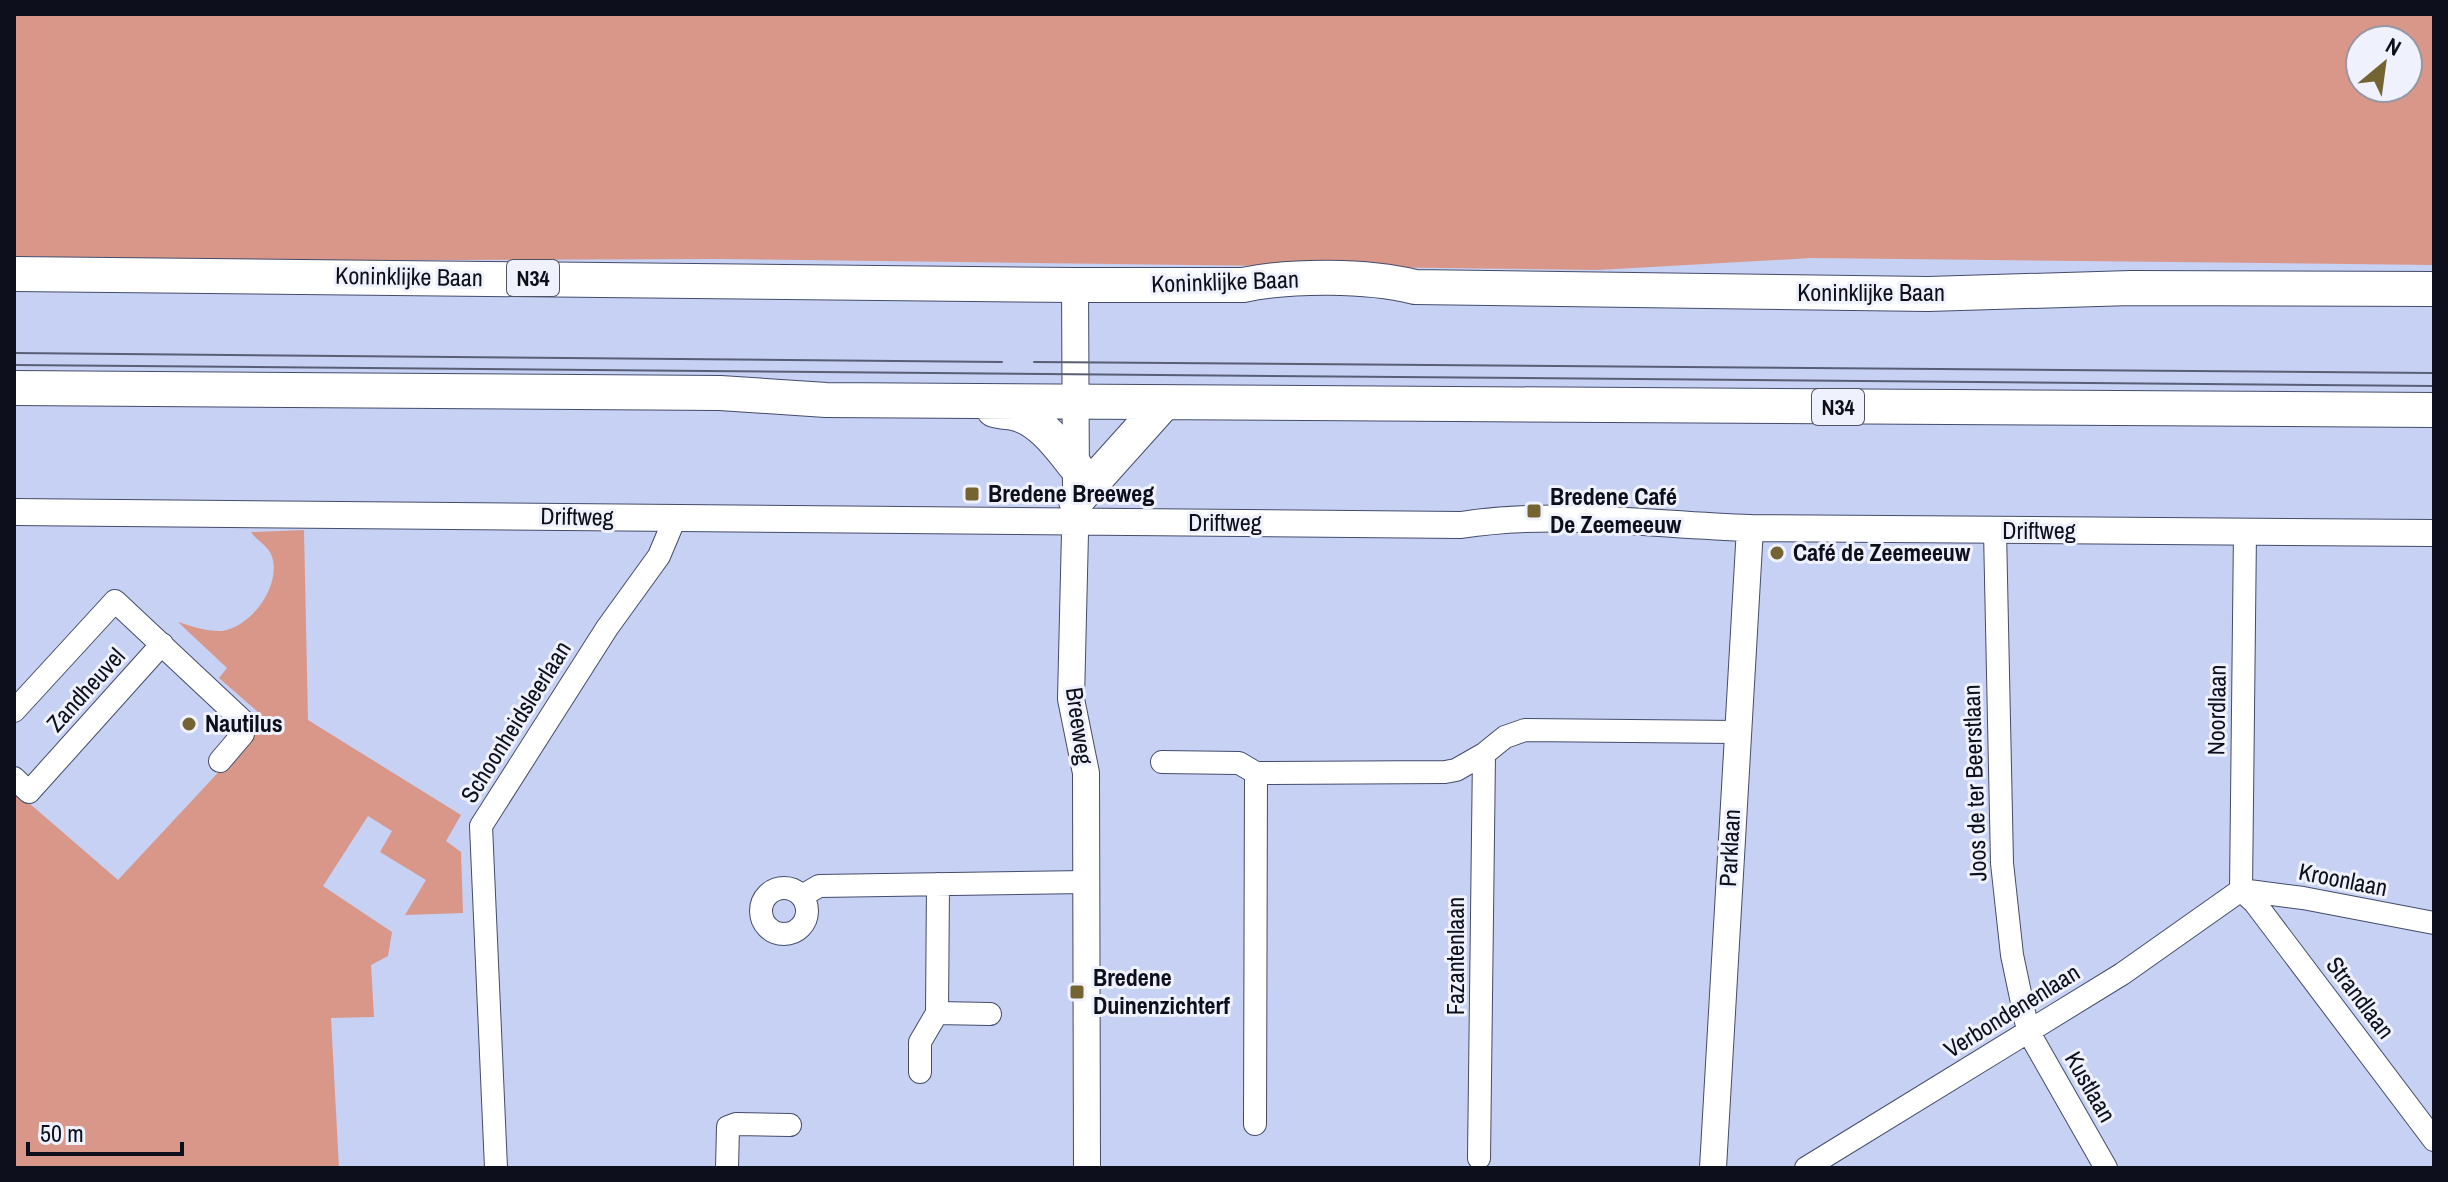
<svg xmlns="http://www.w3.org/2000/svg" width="2448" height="1182" viewBox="0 0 2448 1182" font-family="'Archivo Narrow',sans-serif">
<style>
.green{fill:#d9978a;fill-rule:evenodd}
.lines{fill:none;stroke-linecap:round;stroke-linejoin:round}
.minor-casing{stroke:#444c69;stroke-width:24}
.tertiary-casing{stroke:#444c69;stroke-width:28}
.primary-casing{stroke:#444c69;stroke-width:36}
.minor{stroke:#fff;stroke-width:22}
.tertiary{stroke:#fff;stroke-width:26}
.primary{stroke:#fff;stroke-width:34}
.tram{stroke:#585f74;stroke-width:2}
.poi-dot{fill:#746432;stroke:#eff2fd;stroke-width:3}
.labels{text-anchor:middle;stroke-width:6;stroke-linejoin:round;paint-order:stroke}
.shield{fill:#eff2fd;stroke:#515460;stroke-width:2}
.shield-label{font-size:22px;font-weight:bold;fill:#0d101c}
.street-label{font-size:24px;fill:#0d101c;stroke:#eff2fd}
.poi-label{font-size:24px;font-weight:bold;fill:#0d101c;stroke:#eff2fd;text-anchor:start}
</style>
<rect width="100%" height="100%" fill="#c6d1f4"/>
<path class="green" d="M 14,14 L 2434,14 L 2434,265 L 1812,258 L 1598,270 L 718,259 L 228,261 L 14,256 ZM 2360,40 L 2408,40 L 2408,88 L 2360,88 Z
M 304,530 L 308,720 L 461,815 L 446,841 L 461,852 L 463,913 L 405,915 L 426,880 L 380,852 L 392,831 L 368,816 L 323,886 L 392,932 L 388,956 L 371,965 L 374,1017 L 331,1018 L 339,1168 L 14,1168 L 14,790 L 118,880 L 254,734 L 264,729 L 257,711 L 219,678 L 227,668 L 178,622 C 191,626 208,632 222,631 C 251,627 279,588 273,560 C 270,545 257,542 251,532 Z"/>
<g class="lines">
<defs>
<path id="minor" d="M 1995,531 L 2002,863 L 2012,955 L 2028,1031 L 2106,1168
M 14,711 L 115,601 L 244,722 L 243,734 L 220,761
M 1162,762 L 1239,763 L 1256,773
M 14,778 L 29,792 L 162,644
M761 911a23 23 0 1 1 46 0a23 23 0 1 1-46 0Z
M 2241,890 L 2245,531
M 2241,890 L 2255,903 L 2434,1140
M 2241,890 L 2303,898 L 2434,923
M 802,896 L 819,886 L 1086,882
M 937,1013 L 990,1014
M 920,1072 L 920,1042 L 937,1013 L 938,884
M 1255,1124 L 1256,773 L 1445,772 L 1456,770 L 1484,754
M 1479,1158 L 1484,754 L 1505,737 L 1525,730 L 1737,732
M 496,1168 L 481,826 L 607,628 L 659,556 L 675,518
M 727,1168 L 728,1127 L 736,1124 L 790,1125
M 1806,1168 L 2122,974 L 2241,890"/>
<path id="tertiary" d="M 1075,285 L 1076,491 L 1071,699 L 1086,773 L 1087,1168
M 14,512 L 1461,525 C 1557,510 1654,525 1750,528 L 2434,533
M 1713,1168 L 1750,528"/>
<path id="primary" d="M 14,274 L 1075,285 L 1243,285 C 1292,275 1367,275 1415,287 L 1928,294 L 2131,288 L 2434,289
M 14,388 L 720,393 L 826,400 L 978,401 L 2434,410
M 994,410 C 1001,412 1007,412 1013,413 C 1040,418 1060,447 1076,467
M 1076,501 L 1164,403"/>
</defs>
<use href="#minor" class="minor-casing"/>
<use href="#tertiary" class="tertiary-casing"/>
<use href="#primary" class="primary-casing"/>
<use href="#minor" class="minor"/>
<use href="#tertiary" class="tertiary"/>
<use href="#primary" class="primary"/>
<path class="tram" d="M 14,353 L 1002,362
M 1034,362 L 2434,373
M 14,365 L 2434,386"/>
</g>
<g class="poi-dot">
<rect x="964" y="486" width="16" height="16" rx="4"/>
<rect x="1526" y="503" width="16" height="16" rx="4"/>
<circle cx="1777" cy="553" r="8"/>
<circle cx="189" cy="724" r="8"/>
<rect x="1069" y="984" width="16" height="16" rx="4"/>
</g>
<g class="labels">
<g class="shield">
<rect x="507" y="260" width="52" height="36" rx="6"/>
<rect x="1812" y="389" width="52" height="36" rx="6"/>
</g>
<g class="shield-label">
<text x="533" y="286">N34</text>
<text x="1838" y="415">N34</text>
</g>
<g class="street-label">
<text transform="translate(409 277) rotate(1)" y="8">Koninklijke Baan</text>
<text transform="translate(1225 282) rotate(-2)" y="8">Koninklijke Baan</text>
<text x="1871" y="301">Koninklijke Baan</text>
<text transform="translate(577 517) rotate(1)" y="8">Driftweg</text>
<text x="1225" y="531">Driftweg</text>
<text x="2039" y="539">Driftweg</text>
<text transform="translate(86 690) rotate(-48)" y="8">Zandheuvel</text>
<text transform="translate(2217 710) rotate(-89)" y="8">Noordlaan</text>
<text transform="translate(516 722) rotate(-58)" y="8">Schoonheidsleerlaan</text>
<text transform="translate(1079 726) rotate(82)" y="8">Breeweg</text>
<text transform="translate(1975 783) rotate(-92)" y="8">Joos de ter Beerstlaan</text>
<text transform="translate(1730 848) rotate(-87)" y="8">Parklaan</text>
<text transform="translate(2343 880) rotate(11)" y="8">Kroonlaan</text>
<text transform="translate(1456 956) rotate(-90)" y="8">Fazantenlaan</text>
<text transform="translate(2360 998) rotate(53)" y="8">Strandlaan</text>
<text transform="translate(2012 1011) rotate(-32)" y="8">Verbondenenlaan</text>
<text transform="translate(2090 1087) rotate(60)" y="8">Kustlaan</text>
</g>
<g class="poi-label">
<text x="988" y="502">Bredene Breeweg</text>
<text x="1550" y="505">Bredene Café<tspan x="1550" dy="28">De Zeemeeuw</tspan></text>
<text x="1793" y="561">Café de Zeemeeuw</text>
<text x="205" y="732">Nautilus</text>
<text x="1093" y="986">Bredene<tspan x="1093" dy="28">Duinenzichterf</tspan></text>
</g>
</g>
<rect width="2448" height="1182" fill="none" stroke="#0d101c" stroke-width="32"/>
<g transform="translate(2384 64) rotate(29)"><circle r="38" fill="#eff2fd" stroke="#9598a3" stroke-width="2"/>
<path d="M0-6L14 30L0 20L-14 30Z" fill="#746432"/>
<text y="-12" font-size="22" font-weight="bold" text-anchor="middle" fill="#0d101c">N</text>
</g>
<path d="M28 1142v12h154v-12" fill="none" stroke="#0d101c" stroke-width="4"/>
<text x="40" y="1142" font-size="24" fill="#0d101c" stroke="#eff2fd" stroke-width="6" paint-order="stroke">50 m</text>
</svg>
